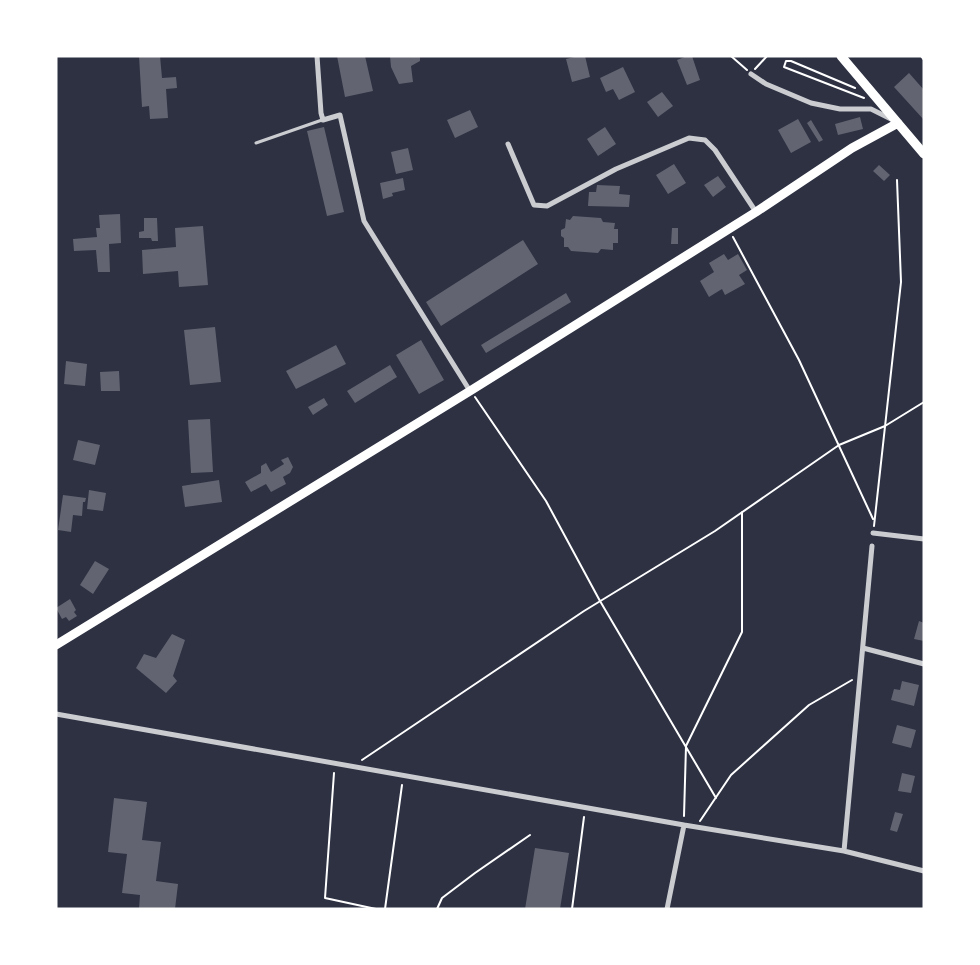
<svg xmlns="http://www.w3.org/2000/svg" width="980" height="965" viewBox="0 0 980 965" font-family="'IBM Plex Serif',serif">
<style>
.building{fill:#626471}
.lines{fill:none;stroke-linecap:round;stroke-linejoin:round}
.path{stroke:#fff;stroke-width:2}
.service{stroke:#caccd0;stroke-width:3}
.minor{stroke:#caccd0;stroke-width:5}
.secondary{stroke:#fff;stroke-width:9}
</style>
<rect width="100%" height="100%" fill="#2d3142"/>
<path class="building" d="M 139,56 L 160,56 L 162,78 L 176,77 L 177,88 L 166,89 L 168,118 L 150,119 L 149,106 L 142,107 Z
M 337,56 L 365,56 L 373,91 L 345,97 Z
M 390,56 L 420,56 L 420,61 L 411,66 L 413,82 L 399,84 L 391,67 Z
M 578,56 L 585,56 L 590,77 L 572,82 L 566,59 Z
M 687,56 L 692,56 L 700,80 L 687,85 L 677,60 Z
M 623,67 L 635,92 L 619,100 L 613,89 L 606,92 L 600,78 Z
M 909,73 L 924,90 L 924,120 L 894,87 Z
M 662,92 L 673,106 L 658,117 L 647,102 Z
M 470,110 L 478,127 L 455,138 L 447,120 Z
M 860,117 L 863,129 L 838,135 L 835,124 Z
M 798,119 L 811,142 L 791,153 L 778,130 Z
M 811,120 L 823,140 L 819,142 L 807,123 Z
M 324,127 L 344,212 L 327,216 L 307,131 Z
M 605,127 L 616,144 L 598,156 L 587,139 Z
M 408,148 L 413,170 L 396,174 L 391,152 Z
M 674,164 L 686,183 L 668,194 L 656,175 Z
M 879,165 L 890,175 L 884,181 L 873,171 Z
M 718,176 L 726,187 L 713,197 L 704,185 Z
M 403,178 L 405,190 L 392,193 L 393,196 L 383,199 L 380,183 Z
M 597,185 L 620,186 L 619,194 L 630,195 L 629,207 L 588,206 L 589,192 L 596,192 Z
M 120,214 L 121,243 L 109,244 L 110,272 L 98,272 L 96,250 L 74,251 L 73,239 L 97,237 L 96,228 L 100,228 L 99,215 Z
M 573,216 L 601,218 L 603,222 L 615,223 L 614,229 L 618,229 L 618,243 L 613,243 L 613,250 L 601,249 L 598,253 L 571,251 L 568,247 L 564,247 L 564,238 L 561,236 L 561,230 L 565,228 L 566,219 L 570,220 Z
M 144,218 L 157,218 L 158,241 L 152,241 L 151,238 L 139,238 L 139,232 L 144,231 Z
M 203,226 L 208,285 L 179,287 L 178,271 L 143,274 L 142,250 L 176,247 L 175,228 Z
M 672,228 L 678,228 L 678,244 L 671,244 Z
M 523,240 L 538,264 L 441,326 L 426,302 Z
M 724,254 L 728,260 L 738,254 L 747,270 L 739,275 L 745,284 L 725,295 L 722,289 L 709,297 L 700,281 L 714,272 L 709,263 Z
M 566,293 L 571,302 L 486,353 L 481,345 Z
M 215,327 L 221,382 L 190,385 L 184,330 Z
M 421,340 L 444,380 L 419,394 L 396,355 Z
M 336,345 L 346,364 L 296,389 L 286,371 Z
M 66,361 L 87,364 L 85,386 L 64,384 Z
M 390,365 L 397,377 L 355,403 L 347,391 Z
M 119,371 L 120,391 L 101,391 L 100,372 Z
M 324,398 L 328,405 L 313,415 L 308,407 Z
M 210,419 L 213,472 L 191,473 L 188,420 Z
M 78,440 L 100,445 L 95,465 L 73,460 Z
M 288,457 L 293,467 L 290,473 L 283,477 L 286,484 L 271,492 L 266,484 L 251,492 L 245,482 L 261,473 L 261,466 L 266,463 L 271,472 L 284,464 L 281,460 Z
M 219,480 L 222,502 L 185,507 L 182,486 Z
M 89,490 L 106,493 L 103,511 L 87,509 Z
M 63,495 L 86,498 L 85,502 L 83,502 L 82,516 L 73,515 L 71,532 L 58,530 Z
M 95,561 L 109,569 L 93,594 L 80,585 Z
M 70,599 L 76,610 L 74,612 L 77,616 L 69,621 L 66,617 L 62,619 L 56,608 Z
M 919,621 L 924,623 L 924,641 L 914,639 Z
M 172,634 L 185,640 L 173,676 L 177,681 L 166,693 L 136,668 L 144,654 L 156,658 Z
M 902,681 L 919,685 L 914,706 L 891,700 L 894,689 L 900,690 Z
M 897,725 L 916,730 L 911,748 L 892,743 Z
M 902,773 L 915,776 L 911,793 L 898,791 Z
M 114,798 L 147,802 L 142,840 L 161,842 L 156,881 L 178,884 L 175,909 L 139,909 L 140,895 L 122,893 L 127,854 L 108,852 Z
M 895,812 L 903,814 L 897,832 L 890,830 Z
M 535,848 L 569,853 L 560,909 L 525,909 Z"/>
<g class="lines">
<path class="path" d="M 731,56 L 747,70
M 921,56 L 924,60
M 755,69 L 767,56
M 855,88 L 791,61 L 786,61 L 784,67 L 864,98
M 733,237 L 799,360 L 873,519
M 475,397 L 546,501 L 600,601 L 716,798
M 874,526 L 901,282 L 897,180
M 362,760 L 584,611 L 715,531 L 839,445 L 885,426 L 924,402
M 334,773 L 325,898 L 376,909
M 684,816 L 686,746 L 742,632 L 742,512
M 700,821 L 731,775 L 761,748 L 809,705 L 852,680
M 385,909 L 402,785
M 437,909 L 442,898 L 475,873 L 530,835
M 572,909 L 584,817"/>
<path class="service" d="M 256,143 L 322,120"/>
<path class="minor" d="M 317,56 L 321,113 L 323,120 L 340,115 L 364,221 L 470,391
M 751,74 L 766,84 L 811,103 L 840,109 L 871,109 L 891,119
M 508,144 L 534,205 L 547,206 L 616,169 L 689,138 L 705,140 L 715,150 L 756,212
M 873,533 L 924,539
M 863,648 L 924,664
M 56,714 L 684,825 L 844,851 L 924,871
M 844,851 L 872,546
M 667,909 L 684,825"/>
<path class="secondary" d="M 841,56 L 924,154
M 56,645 L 470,391 L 756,212 L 852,148 L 898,123"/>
</g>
<rect width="980" height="965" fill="none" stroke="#ffffff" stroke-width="115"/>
</svg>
